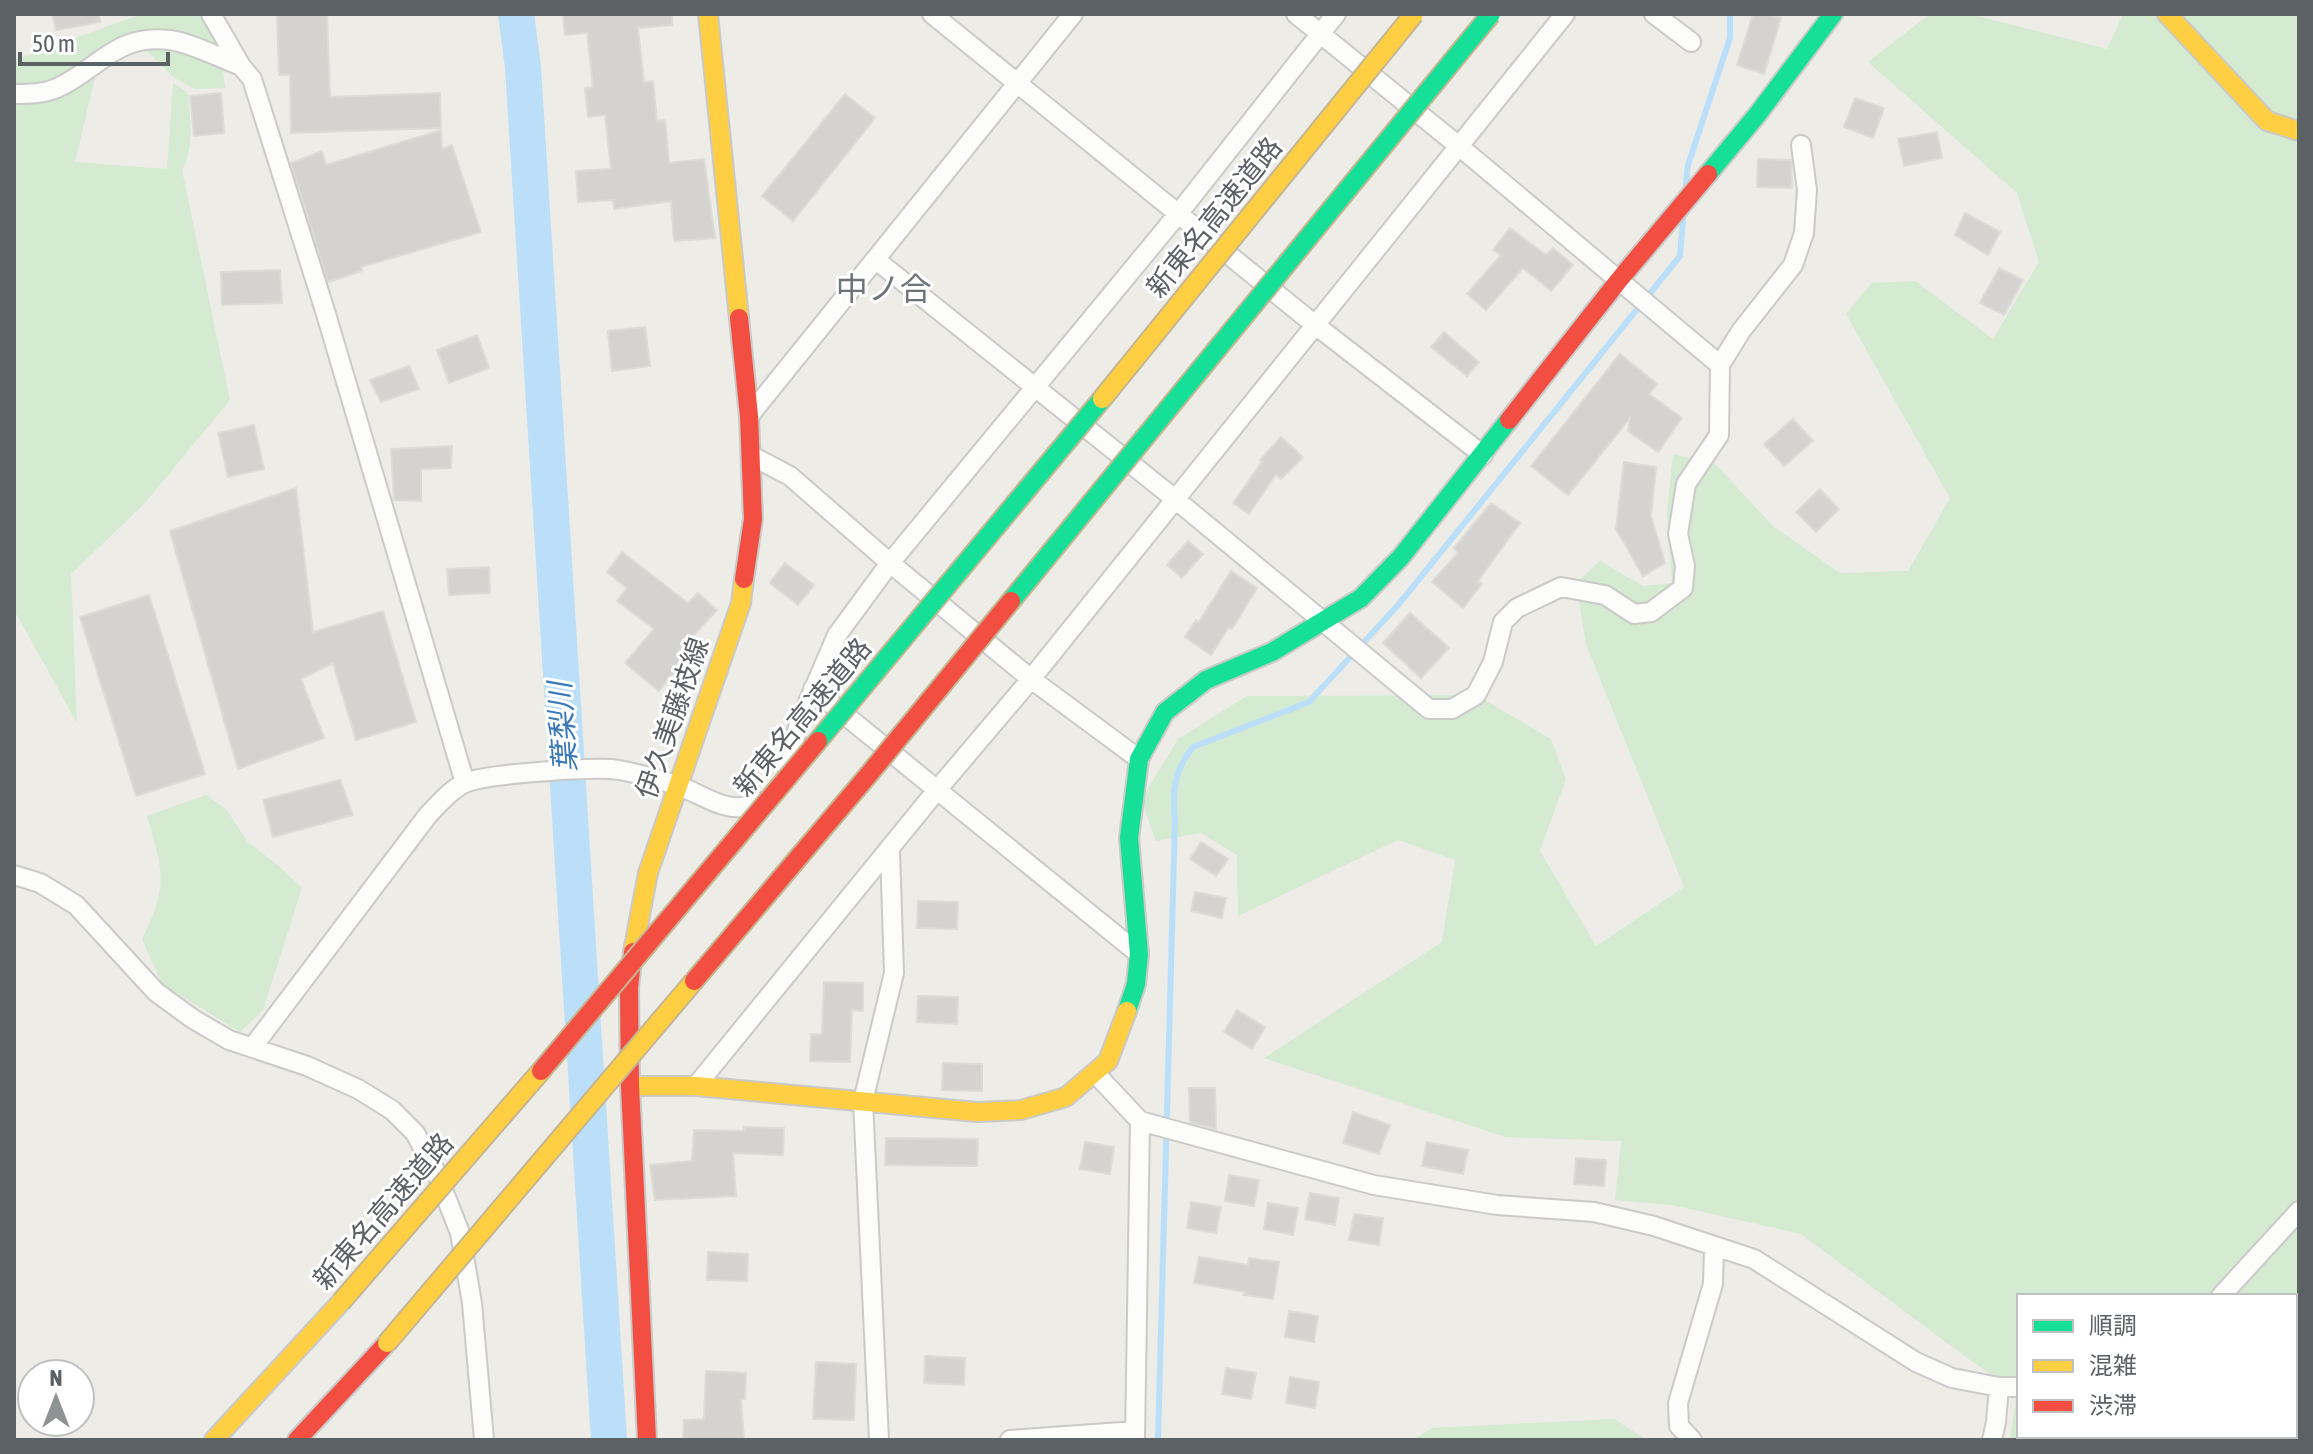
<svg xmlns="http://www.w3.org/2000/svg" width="2313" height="1454" viewBox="0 0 2313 1454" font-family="'Asap Condensed','Noto Sans JP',sans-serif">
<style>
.green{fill:#d4ead1;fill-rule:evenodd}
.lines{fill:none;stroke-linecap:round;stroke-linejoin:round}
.stream{stroke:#bbdff8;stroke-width:6}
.river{stroke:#bbdff8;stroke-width:36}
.building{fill:#d4d3d0;stroke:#dcdbd6;stroke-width:2}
.street-casing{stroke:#cacac9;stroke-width:22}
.fast-casing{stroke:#c9c9c8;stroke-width:22}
.slow-casing{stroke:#c9c9c8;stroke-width:22}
.jam-casing{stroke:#c9c9c8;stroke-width:22}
.street{stroke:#fcfcfb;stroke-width:18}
.fast{stroke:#16e098;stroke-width:18}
.slow{stroke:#ffcf43;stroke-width:18}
.jam{stroke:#f24e42;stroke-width:18}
.fast-bridge-casing{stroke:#c5b693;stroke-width:22;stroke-linecap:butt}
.slow-bridge-casing{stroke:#c5b693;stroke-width:22;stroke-linecap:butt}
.jam-bridge-casing{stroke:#c5b693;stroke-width:22;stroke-linecap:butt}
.fast-bridge{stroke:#16e098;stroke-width:18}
.slow-bridge{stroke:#ffcf43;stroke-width:18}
.jam-bridge{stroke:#f24e42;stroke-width:18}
.labels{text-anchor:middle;stroke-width:6;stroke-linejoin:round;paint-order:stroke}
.street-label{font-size:28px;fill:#5c6166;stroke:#fff}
.water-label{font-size:30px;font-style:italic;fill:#3a7ab9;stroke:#fff}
.quarter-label{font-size:32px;fill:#6d7378;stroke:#fff}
</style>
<rect width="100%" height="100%" fill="#edece7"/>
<path class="green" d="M 142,14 L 201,14 L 221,53 L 225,88 L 195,89 L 173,77 L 137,41 L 100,56 L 75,162 L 167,169 L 173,83 L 188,93 C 190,119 195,147 182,170 L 230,400 L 144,504 L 71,574 L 77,723 L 17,615 L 14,615 L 14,60 Z
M 1930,14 L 1970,14 L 2107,49 L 2123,14 L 2299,14 L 2299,1440 L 2010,1440 L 2017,1392 L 1970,1360 L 1801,1234 L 1672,1205 L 1615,1200 L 1621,1141 L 1505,1137 L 1264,1058 L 1442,942 L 1455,860 L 1398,840 L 1238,916 L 1237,855 L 1201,833 L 1156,841 L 1141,800 L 1178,739 L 1247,696 L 1476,695 L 1551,739 L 1566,779 L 1540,851 L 1596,946 L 1684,887 L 1586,644 L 1576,583 L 1600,561 L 1643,586 L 1672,583 L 1667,511 L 1673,454 L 1715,464 L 1774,527 L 1840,573 L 1908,571 L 1950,498 L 1846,314 L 1872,283 L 1915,281 L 1993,339 L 2039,262 L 2017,193 L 1868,62 ZM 2019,1296 L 2295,1296 L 2295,1436 L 2019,1436 Z
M 206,795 L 226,809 L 247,841 L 282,869 L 302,888 L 263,1010 L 240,1032 L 162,984 L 142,939 C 169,885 163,871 147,816 Z
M 1614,1419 L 1647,1440 L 1413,1440 L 1432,1428 Z"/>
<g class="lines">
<path class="stream" d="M 1686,184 L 1688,165 L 1730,38 L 1730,14
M 1158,1440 L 1175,820 C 1172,792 1174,770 1193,747 L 1309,702 L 1399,604 L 1680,256 L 1683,219"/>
<path class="river" d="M 516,14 L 523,67 L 609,1440"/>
</g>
<path class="building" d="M 52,14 L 99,14 L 100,22 L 56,30 Z
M 277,14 L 327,14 L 330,97 L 440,93 L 441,128 L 291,133 L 290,75 L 279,75 Z
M 563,14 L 672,14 L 672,25 L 638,28 L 644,82 L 653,81 L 657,121 L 665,120 L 669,163 L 704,159 L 715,238 L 674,241 L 671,201 L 614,209 L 613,200 L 578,202 L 576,171 L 611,169 L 605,115 L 588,117 L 585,88 L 593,87 L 587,33 L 565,35 Z
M 1753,14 L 1767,14 L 1781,18 L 1764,74 L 1737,65 Z
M 221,93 L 224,133 L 194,136 L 190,96 Z
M 845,94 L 875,118 L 793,221 L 762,196 Z
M 1855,98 L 1884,108 L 1873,138 L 1844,127 Z
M 441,130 L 442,149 L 452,145 L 481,232 L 361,267 L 362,271 L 328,282 L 291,163 L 322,151 L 326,165 Z
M 1937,132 L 1942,158 L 1904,166 L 1898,139 Z
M 1758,159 L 1791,160 L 1792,188 L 1757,187 Z
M 1965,213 L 2000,232 L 1988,255 L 1955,235 Z
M 1510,228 L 1546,255 L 1553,248 L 1573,265 L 1551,291 L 1523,268 L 1486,310 L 1467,294 L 1501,255 L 1493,250 Z
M 1999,268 L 2023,280 L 2004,315 L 1980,303 Z
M 280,270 L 282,303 L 222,305 L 221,272 Z
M 645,327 L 650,366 L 612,371 L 608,331 Z
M 1444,332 L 1479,362 L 1467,376 L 1431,347 Z
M 477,335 L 489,368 L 449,383 L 437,350 Z
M 1620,354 L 1657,384 L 1649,394 L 1682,418 L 1658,452 L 1628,431 L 1630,418 L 1568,495 L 1531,466 Z
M 409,366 L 419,389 L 381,402 L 370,380 Z
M 1793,419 L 1813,441 L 1784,466 L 1764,444 Z
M 254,425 L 264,469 L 228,477 L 218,433 Z
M 1281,437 L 1303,457 L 1281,479 L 1276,474 L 1249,514 L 1233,503 L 1262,462 L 1260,460 Z
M 452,446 L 451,468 L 421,469 L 421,501 L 394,500 L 391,449 Z
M 1624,462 L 1656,467 L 1651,516 L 1665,563 L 1643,576 L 1616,529 Z
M 296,488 L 313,632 L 383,611 L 416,722 L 356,740 L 333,663 L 301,679 L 324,738 L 238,769 L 170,531 Z
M 1820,489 L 1839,509 L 1816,532 L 1796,512 Z
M 1491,503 L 1520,523 L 1478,581 L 1482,584 L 1463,608 L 1432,582 L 1458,553 L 1454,548 Z
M 1188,541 L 1203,554 L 1182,578 L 1167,565 Z
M 622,552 L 688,603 L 698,593 L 717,610 L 677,653 L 685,659 L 659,691 L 625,663 L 654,629 L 617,601 L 627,588 L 607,572 Z
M 785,563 L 814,585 L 798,605 L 770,583 Z
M 489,567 L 490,593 L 449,595 L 447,569 Z
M 1231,571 L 1257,588 L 1232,629 L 1229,627 L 1211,655 L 1185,637 L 1196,620 L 1199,622 Z
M 149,595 L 205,774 L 136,796 L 80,617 Z
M 1410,613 L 1449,648 L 1421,678 L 1383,643 Z
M 340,780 L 353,815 L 273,837 L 263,800 Z
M 1201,842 L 1228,859 L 1216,876 L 1190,859 Z
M 1195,892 L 1226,898 L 1222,918 L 1191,911 Z
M 918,901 L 958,902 L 957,929 L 917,928 Z
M 824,982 L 863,983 L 863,1011 L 852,1010 L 850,1062 L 810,1061 L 811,1034 L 822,1035 Z
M 918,996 L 958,997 L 957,1024 L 917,1022 Z
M 1237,1010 L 1265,1027 L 1252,1049 L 1224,1032 Z
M 943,1063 L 982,1064 L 982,1091 L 942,1090 Z
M 1189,1088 L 1215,1088 L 1216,1129 L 1190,1122 Z
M 1353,1112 L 1390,1125 L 1379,1154 L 1343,1143 Z
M 744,1127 L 784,1128 L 783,1155 L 733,1153 L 736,1196 L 655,1200 L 650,1165 L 692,1161 L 694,1130 L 744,1131 Z
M 886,1138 L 978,1139 L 977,1166 L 885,1165 Z
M 1085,1142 L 1114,1147 L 1110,1174 L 1080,1169 Z
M 1427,1142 L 1468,1150 L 1463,1174 L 1422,1166 Z
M 1576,1158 L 1606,1160 L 1604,1186 L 1574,1184 Z
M 1229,1175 L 1259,1180 L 1254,1206 L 1225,1201 Z
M 1310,1193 L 1339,1198 L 1335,1225 L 1305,1219 Z
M 1191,1202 L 1221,1207 L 1216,1233 L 1187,1228 Z
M 1268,1203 L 1298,1208 L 1293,1235 L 1264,1229 Z
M 1354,1214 L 1383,1218 L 1379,1245 L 1349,1240 Z
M 708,1252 L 748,1254 L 747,1281 L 707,1280 Z
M 1199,1257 L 1248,1265 L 1249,1258 L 1279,1262 L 1273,1299 L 1244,1295 L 1245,1292 L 1194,1283 Z
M 1289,1311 L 1318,1316 L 1314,1342 L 1285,1337 Z
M 925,1356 L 965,1358 L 964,1385 L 924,1383 Z
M 816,1362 L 856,1364 L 854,1420 L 813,1419 Z
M 1226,1368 L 1256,1373 L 1251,1399 L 1222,1394 Z
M 706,1371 L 746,1373 L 745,1399 L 741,1399 L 744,1440 L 683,1440 L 684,1420 L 704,1419 Z
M 1290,1377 L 1319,1382 L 1315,1408 L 1286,1403 Z"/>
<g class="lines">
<defs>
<path id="street" d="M 211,14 L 241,66 L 252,79 L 326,314 L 465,783
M 932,14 L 1314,324 L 1483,455
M 1296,14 L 1460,147 L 1720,365
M 1654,14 L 1691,42
M 14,94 C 29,94 43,94 57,88 C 99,69 116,33 170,40 C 191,43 221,58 241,66
M 876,260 L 1175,499 L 1429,709 L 1452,709 L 1476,695 L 1493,662 L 1503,622 L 1517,608 L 1561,587 L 1605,595 L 1634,614 L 1651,612 L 1683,588 L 1685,566 L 1678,534 L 1686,484 L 1719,435 L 1720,365 L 1741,331 L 1793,265 L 1804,233 L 1807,190 L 1801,145
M 749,416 L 1073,14
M 752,456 L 790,476 L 890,563 L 1031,679 L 1139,759
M 813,689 L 1139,954
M 786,766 L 800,721 L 837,635 L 890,563 L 1178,214 L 1336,14
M 14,875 L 40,883 L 76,905 L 156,992 L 193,1019 L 229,1040 L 307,1066 L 358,1089 L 392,1110 L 415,1133 L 436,1172 L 460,1233 L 472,1303 L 484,1440
M 252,1048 L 428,815 C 439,804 451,789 465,783 C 485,774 597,766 619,770 C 637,773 656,779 673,784 C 704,793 726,818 760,802
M 1095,1073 L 1140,1121 L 1374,1185 L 1497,1205 L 1594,1212 L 1654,1226 L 1754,1259 L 1916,1362 L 1952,1378 L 1999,1387 L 2019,1387
M 696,1086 L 937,790 L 1031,679 L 1565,14
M 2221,1296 L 2299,1211
M 879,1440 L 863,1101 L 894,973 L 890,851
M 1010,1440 L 1135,1431
M 1135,1440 L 1140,1121
M 1692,1440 L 1679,1426 L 1678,1403 L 1713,1284 L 1714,1248
M 1992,1440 L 1996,1422 L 1999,1387"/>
<path id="fast" d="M 1708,174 L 1757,115 L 1833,14
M 1127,1011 L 1136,984 L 1139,954 L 1129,838 L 1139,759 L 1165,712 L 1206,680 L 1272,652 L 1361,598 L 1401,557 L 1509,420"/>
<path id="slow" d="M 708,14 L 739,318
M 2167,14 L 2267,121 L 2299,131
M 633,952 L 648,873 L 741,603 L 744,579
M 630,1086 L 696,1086 L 977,1112 L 1021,1110 L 1066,1097 L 1108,1061 L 1127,1011
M 214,1440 L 341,1302"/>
<path id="jam" d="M 739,318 L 749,416 L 753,519 L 744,579
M 1509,420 L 1619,280 L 1708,174
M 633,952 L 629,988 L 630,1086 L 647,1440
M 297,1440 L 387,1343"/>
</defs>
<use href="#street" class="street-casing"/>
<use href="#fast" class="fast-casing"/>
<use href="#slow" class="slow-casing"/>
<use href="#jam" class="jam-casing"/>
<use href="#street" class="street"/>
<use href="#fast" class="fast"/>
<use href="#slow" class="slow"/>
<use href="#jam" class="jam"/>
<defs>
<path id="fast-bridge" d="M 1011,601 L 1491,14
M 818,741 L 1102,399"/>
<path id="slow-bridge" d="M 1102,399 L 1414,14
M 341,1302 L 541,1071
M 387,1343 L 694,981"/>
<path id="jam-bridge" d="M 694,981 L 870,773 L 1011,601
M 541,1071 L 818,741"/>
</defs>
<use href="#fast-bridge" class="fast-bridge-casing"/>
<use href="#slow-bridge" class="slow-bridge-casing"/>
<use href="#jam-bridge" class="jam-bridge-casing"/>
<use href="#fast-bridge" class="fast-bridge"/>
<use href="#slow-bridge" class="slow-bridge"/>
<use href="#jam-bridge" class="jam-bridge"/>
</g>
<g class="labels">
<g class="street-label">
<text transform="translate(1214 217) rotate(-51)" y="10">新東名高速道路</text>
<text transform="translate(802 717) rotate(-50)" y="10">新東名高速道路</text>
<text transform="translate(672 718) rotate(-71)" y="10">伊久美藤枝線</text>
<text transform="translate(383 1211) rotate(-49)" y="10">新東名高速道路</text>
</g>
<g class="water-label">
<text transform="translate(563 727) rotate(-94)" y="10">葉梨川</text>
</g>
<g class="quarter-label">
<text x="884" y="300">中ノ合</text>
</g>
</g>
<rect width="2313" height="1454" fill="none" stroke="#5c6166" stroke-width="32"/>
<rect x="2017" y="1294" width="280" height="144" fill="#ffffff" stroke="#bec0c2" stroke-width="2"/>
<rect x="2033" y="1320" width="40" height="12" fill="#16e098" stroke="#bec0c2" stroke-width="2"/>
<text x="2089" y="1334" font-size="24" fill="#5c6166">順調</text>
<rect x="2033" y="1360" width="40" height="12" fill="#ffcf43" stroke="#bec0c2" stroke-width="2"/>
<text x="2089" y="1374" font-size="24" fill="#5c6166">混雑</text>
<rect x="2033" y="1400" width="40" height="12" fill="#f24e42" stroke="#bec0c2" stroke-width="2"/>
<text x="2089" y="1414" font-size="24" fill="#5c6166">渋滞</text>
<g transform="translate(56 1398)"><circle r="38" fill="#ffffff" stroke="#bec0c2" stroke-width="2"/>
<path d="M0-6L14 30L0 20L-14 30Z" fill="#8f9293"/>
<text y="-12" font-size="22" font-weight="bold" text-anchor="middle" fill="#5c6166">N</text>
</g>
<path d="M20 52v12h148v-12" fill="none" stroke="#5c6166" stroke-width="4"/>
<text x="32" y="52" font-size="24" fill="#5c6166" stroke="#ffffff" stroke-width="6" paint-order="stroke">50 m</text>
</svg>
